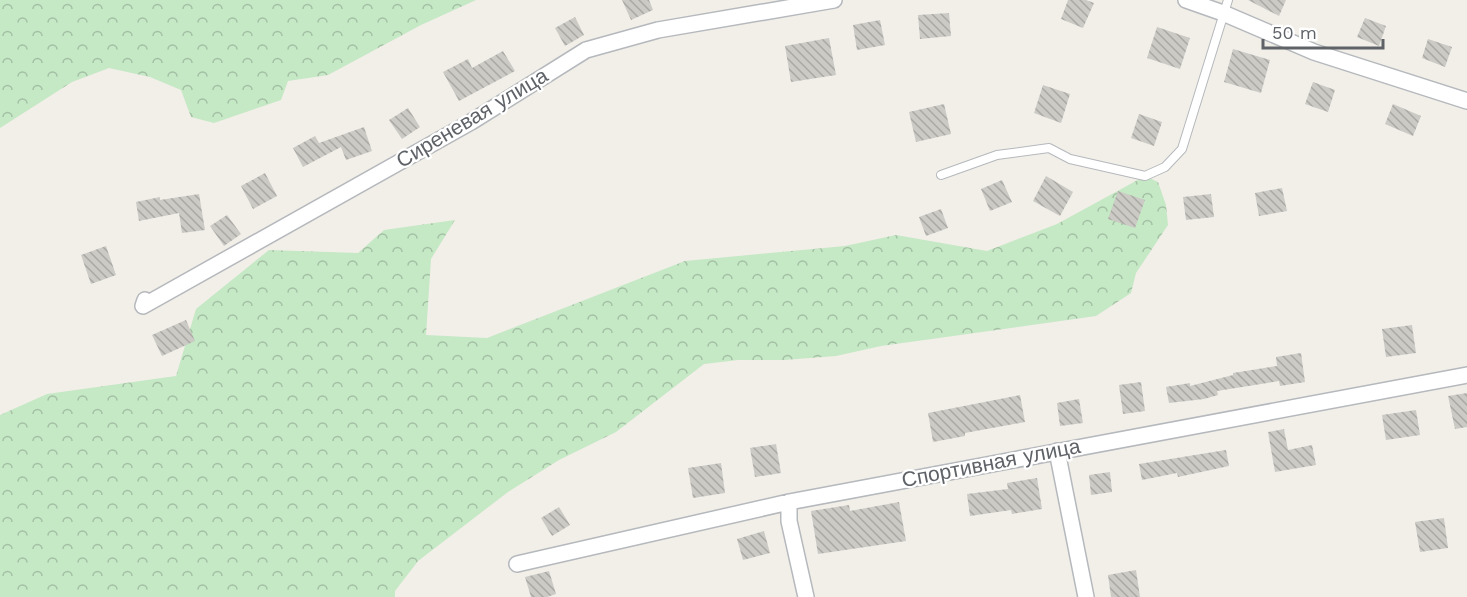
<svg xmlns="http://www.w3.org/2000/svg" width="1467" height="597" viewBox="0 0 1467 597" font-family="'Work Sans',sans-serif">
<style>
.forest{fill:url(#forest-crowns)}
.building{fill:url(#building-back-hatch)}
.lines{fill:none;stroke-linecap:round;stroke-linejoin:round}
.service-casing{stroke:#b5b8bc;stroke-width:10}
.minor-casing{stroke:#b5b8bc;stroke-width:18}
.service{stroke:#fff;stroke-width:8}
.minor{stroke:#fff;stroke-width:15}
.labels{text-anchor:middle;stroke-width:4.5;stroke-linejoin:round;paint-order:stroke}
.street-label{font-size:21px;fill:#5f6368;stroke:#fff}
</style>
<defs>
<pattern id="forest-crowns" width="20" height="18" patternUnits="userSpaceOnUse" patternTransform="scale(1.5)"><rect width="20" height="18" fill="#c5e8c5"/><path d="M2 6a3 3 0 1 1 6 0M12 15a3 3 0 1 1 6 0" fill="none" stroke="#a3c0a4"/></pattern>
<pattern id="building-back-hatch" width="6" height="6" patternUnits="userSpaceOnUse" patternTransform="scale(1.5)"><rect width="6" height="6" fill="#cccac5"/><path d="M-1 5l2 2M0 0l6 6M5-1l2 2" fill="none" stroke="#a9a8a4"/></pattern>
</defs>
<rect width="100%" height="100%" fill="#f1efe8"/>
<path class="forest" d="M 0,0 L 476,0 L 421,25 L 328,75 L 288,81 L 281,100 L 214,123 L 191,117 L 181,90 L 150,77 L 109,68 L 72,82 L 0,128 Z
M 1145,176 L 1158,182 L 1166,205 L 1168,225 L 1136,273 L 1131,293 L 1096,316 L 881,346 L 836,356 L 784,360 L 738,360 L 704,364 L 616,432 L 559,460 L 508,492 L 418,561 L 395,591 L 395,597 L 0,597 L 0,415 L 47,394 L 176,376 L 196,309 L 269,250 L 358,253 L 384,230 L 455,220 L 431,259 L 426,335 L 487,338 L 685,261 L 845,246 L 896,235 L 987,251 L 1057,224 Z"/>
<path class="building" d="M 622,0 L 649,0 L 653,10 L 631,20 Z
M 1068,0 L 1086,0 L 1094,3 L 1083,28 L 1061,19 Z
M 1248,0 L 1286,0 L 1279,16 Z
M 949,13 L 951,36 L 920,39 L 918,15 Z
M 575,17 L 584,35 L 565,46 L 555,28 Z
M 1365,18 L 1386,26 L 1379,46 L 1357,37 Z
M 880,20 L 885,45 L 857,50 L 853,25 Z
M 1157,27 L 1190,38 L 1180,69 L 1147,58 Z
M 829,38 L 836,75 L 791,82 L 785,46 Z
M 1428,39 L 1452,47 L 1445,67 L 1422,58 Z
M 1233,49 L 1270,60 L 1261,93 L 1224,82 Z
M 503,51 L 515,71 L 459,101 L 443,72 L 468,59 L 472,68 Z
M 1313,82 L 1335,90 L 1328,112 L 1305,104 Z
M 1043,85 L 1070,94 L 1061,123 L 1034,113 Z
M 944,104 L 951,134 L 916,142 L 909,112 Z
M 1393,104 L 1421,116 L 1413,136 L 1385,124 Z
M 408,108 L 420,127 L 402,139 L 389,120 Z
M 1139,114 L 1162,122 L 1154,146 L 1131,138 Z
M 364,127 L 372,151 L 346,160 L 341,147 L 303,167 L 293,148 L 315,136 L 319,143 Z
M 265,173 L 277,196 L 253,209 L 241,186 Z
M 1046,176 L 1073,192 L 1060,216 L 1033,201 Z
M 1002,180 L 1012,202 L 990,211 L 981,189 Z
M 1282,188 L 1287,211 L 1259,216 L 1255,193 Z
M 1118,191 L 1145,200 L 1135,228 L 1108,219 Z
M 199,194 L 205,230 L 182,233 L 179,213 L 139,221 L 136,202 L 160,197 L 160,200 Z
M 1211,194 L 1214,217 L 1186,220 L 1183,197 Z
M 941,209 L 948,228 L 926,236 L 919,217 Z
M 227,215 L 241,234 L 224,246 L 210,226 Z
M 106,246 L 116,275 L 91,284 L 81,255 Z
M 186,320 L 195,341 L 162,356 L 152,335 Z
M 1412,325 L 1416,353 L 1386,357 L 1382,329 Z
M 1301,353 L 1305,382 L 1280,386 L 1279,381 L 1217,391 L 1218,395 L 1204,399 L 1169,403 L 1166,387 L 1190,383 L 1190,386 L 1233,375 L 1233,373 L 1277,366 L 1276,357 Z
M 1141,382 L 1145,411 L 1123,414 L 1119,385 Z
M 1467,393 L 1467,427 L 1455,429 L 1448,396 Z
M 1020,395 L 1025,422 L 965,433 L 965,436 L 933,442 L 928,413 Z
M 1079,399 L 1083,423 L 1060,426 L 1057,403 Z
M 1416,410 L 1420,435 L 1386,440 L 1382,415 Z
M 1284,429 L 1288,450 L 1312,445 L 1316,465 L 1275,472 L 1268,432 Z
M 776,444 L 781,473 L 755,477 L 750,448 Z
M 1226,450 L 1229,466 L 1178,477 L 1177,473 L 1142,480 L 1139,464 Z
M 721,463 L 725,493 L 693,498 L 688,468 Z
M 1110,472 L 1112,492 L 1091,495 L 1089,475 Z
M 1037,478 L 1042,509 L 1012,514 L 1011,510 L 970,516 L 967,494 L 1008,489 L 1007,483 Z
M 899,502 L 906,541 L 818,554 L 811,511 L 849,505 L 850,511 Z
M 559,507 L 570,525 L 552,536 L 541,518 Z
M 1444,518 L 1448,548 L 1420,552 L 1415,522 Z
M 764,531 L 770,553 L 743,560 L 737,539 Z
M 1136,570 L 1140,597 L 1111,597 L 1108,575 Z
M 549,571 L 556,594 L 547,597 L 531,597 L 525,577 Z"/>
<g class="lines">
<defs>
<path id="service" d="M 941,175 L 997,155 L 1049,148 L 1070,159 L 1145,176 L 1165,167 L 1182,149 L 1228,0"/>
<path id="minor" d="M 1186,0 L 1223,13 L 1314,52 L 1467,101
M 145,300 L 143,306 L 471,122 L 586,50 L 658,30 L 834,0
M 1057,451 L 1086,597
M 789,502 L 789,521 L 806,597
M 517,564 L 789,502 L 1467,375"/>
</defs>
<use href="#service" class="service-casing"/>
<use href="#minor" class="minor-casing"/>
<use href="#service" class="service"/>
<use href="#minor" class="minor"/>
</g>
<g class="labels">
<g class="street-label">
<text transform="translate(472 118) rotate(-31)" y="7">Сиреневая улица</text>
<text transform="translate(991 463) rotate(-11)" y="7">Спортивная улица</text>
</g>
</g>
<path d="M1263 39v9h120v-9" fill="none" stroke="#5f6368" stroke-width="3"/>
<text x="1272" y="39" font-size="18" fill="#5f6368" stroke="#ffffff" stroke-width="4.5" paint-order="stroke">50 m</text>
</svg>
